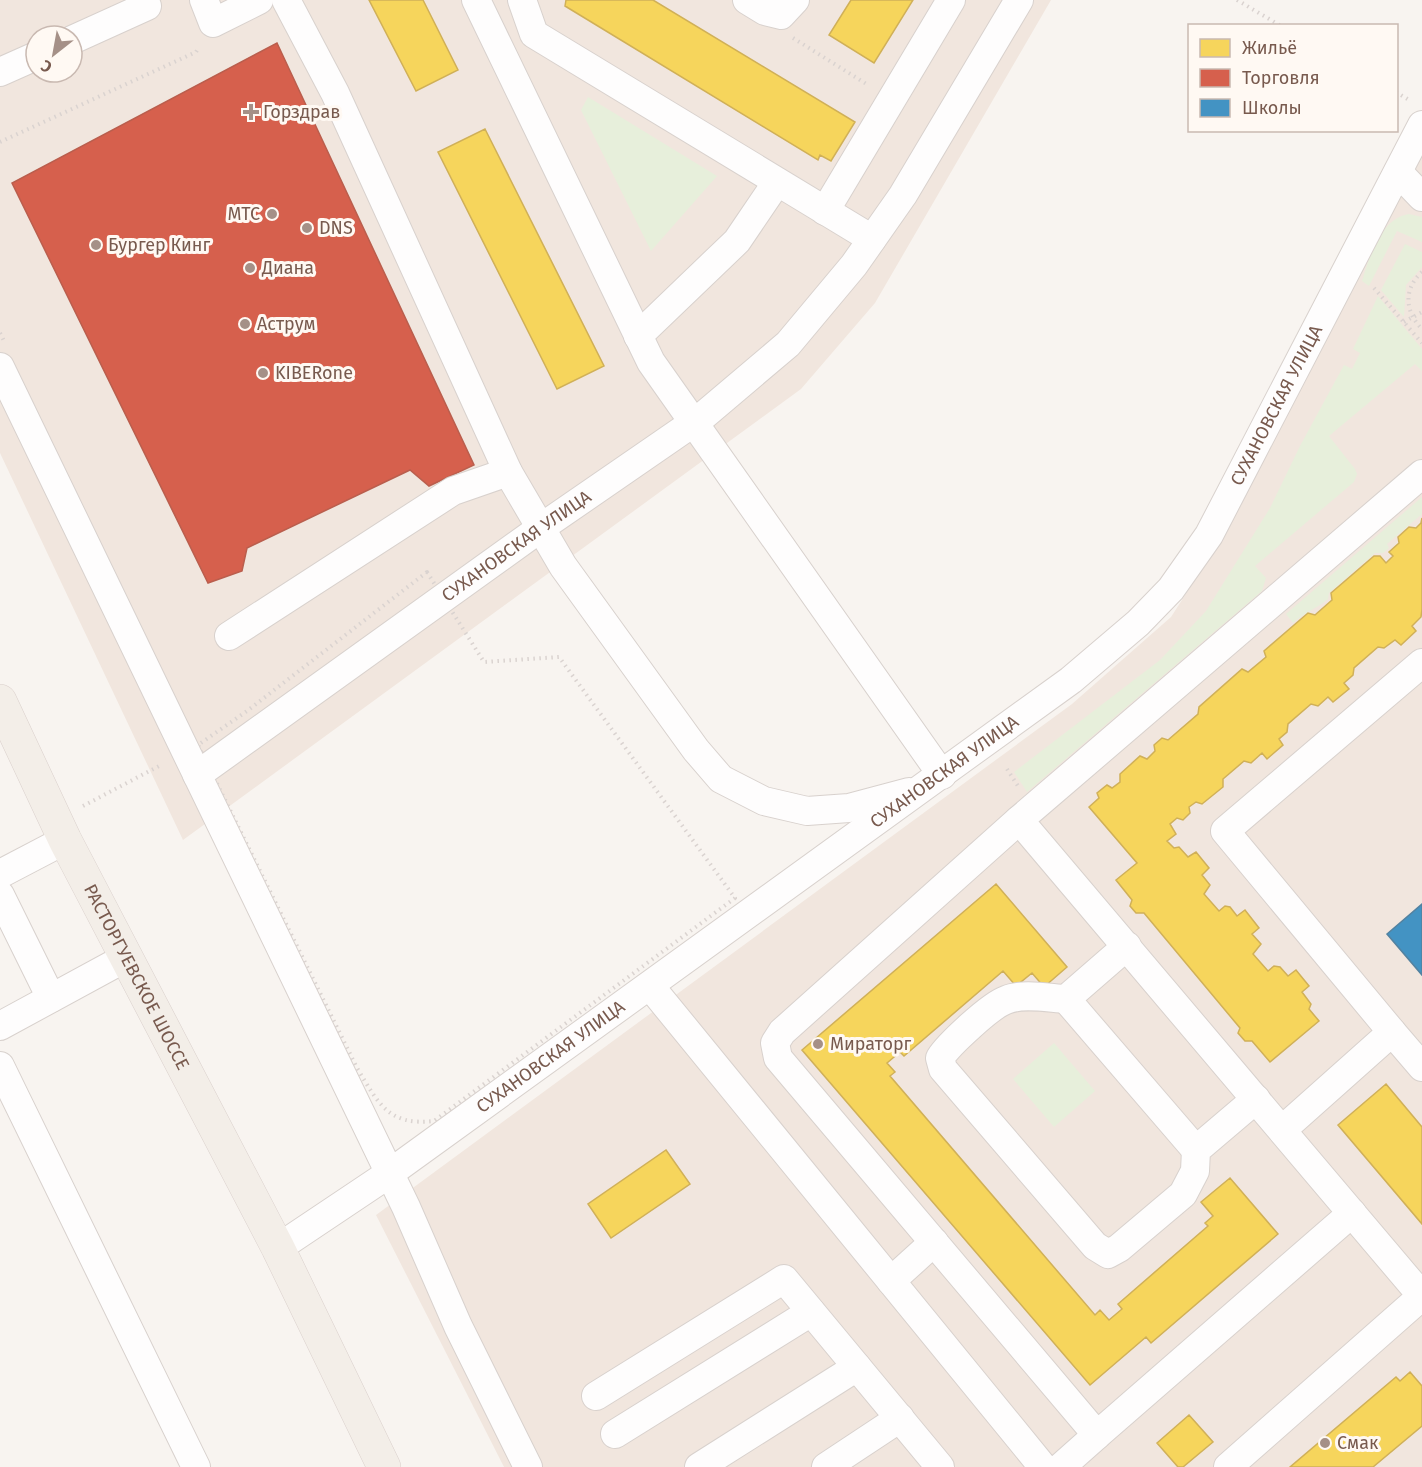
<svg xmlns="http://www.w3.org/2000/svg" width="1422" height="1467" viewBox="0 0 1422 1467" font-family="'Fira Sans',sans-serif">
<style>
.residential{fill:#f1e6de;fill-rule:evenodd}
.green{fill:#e7efdb}
.homes{fill:#f6d55c;stroke:#d0b058;stroke-width:1.5}
.shops{fill:#d6604d;stroke:#ba5e4d;stroke-width:1.5}
.schools{fill:#4393c3;stroke:#5382a0;stroke-width:1.5}
.lines{fill:none;stroke-linecap:round;stroke-linejoin:round}
.minor-casing{stroke:#d8d1cd;stroke-width:30}
.major-casing{stroke:#dad0cc;stroke-width:34}
.path{stroke:#dad3d0;stroke-width:4;stroke-dasharray:1.5 4.5;stroke-linecap:butt}
.minor{stroke:#fefdfd;stroke-width:28}
.major{stroke:#f3eee8;stroke-width:33}
.poi-dot{fill:#a59087;stroke:#fff9f3;stroke-width:2}
.labels{text-anchor:middle;stroke-width:6;stroke-linejoin:round;paint-order:stroke}
.poi-label{font-size:18px;fill:#785a4e;stroke:#fff9f3;text-anchor:start}
.street-label{font-size:18px;fill:#785a4e;stroke:#fff9f3}
</style>
<rect width="100%" height="100%" fill="#f8f4f0"/>
<path class="residential" d="M 0,0 L 1051,0 L 875,303 L 801,389 L 183,840 L 0,453 ZM 36,36 L 72,36 L 72,72 L 36,72 Z
M 1422,154 L 1422,1467 L 504,1467 L 376,1215 L 1072,704 L 1171,617 L 1227,530 Z"/>
<path class="green" d="M 588,97 L 717,176 L 651,251 L 581,110 Z
M 1409,214 L 1422,217 L 1422,242 L 1397,231 L 1369,286 L 1362,281 C 1369,257 1381,218 1409,214 Z
M 1405,244 L 1422,252 L 1422,267 L 1406,285 L 1404,317 L 1381,290 Z
M 1378,296 L 1422,349 L 1422,371 L 1415,364 L 1329,436 L 1355,469 L 1357,474 L 1354,482 L 1255,566 L 1266,578 L 1262,591 L 1027,792 L 1014,772 L 1160,660 L 1206,611 L 1270,508 L 1300,446 L 1344,365 L 1352,369 L 1360,353 L 1353,349 Z
M 1422,497 L 1422,514 L 1387,544 L 1389,548 L 1383,553 L 1375,553 L 1329,593 L 1328,599 C 1316,609 1305,612 1293,623 L 1286,614 Z
M 1054,1043 L 1095,1091 L 1054,1127 L 1013,1079 Z"/>
<path class="homes" d="M 369,0 L 423,0 L 458,70 L 416,91 Z
M 566,0 L 653,0 L 855,122 L 831,161 L 820,155 L 818,160 L 565,6 Z
M 851,0 L 913,0 L 874,63 L 829,35 Z
M 485,129 L 604,366 L 557,389 L 438,152 Z
M 1422,518 L 1422,609 L 1421,617 L 1412,626 L 1416,631 L 1401,645 L 1395,640 L 1384,648 L 1378,647 L 1354,668 L 1353,675 L 1344,683 L 1349,689 L 1333,702 L 1328,697 L 1318,706 L 1311,704 L 1288,724 L 1287,732 L 1279,739 L 1283,745 L 1267,759 L 1262,753 L 1251,763 L 1244,761 L 1223,779 L 1223,787 L 1202,804 L 1196,802 L 1189,807 L 1190,813 L 1183,820 L 1177,818 L 1170,824 L 1176,834 L 1167,841 L 1174,848 L 1179,847 L 1188,857 L 1196,852 L 1209,868 L 1202,875 L 1210,885 L 1204,894 L 1219,911 L 1225,906 L 1230,907 L 1237,916 L 1245,910 L 1259,928 L 1252,934 L 1261,944 L 1253,954 L 1268,971 L 1274,966 L 1280,967 L 1288,976 L 1296,970 L 1309,986 L 1302,992 L 1311,1004 L 1309,1009 L 1319,1021 L 1270,1062 L 1252,1041 L 1245,1041 L 1238,1033 L 1240,1028 L 1144,913 L 1136,913 L 1130,906 L 1132,900 L 1116,880 L 1137,863 L 1089,807 L 1099,798 L 1097,793 L 1107,785 L 1112,788 L 1120,782 L 1120,774 L 1140,756 L 1147,759 L 1155,751 L 1154,745 L 1162,738 L 1168,740 L 1198,714 L 1199,707 L 1242,669 L 1248,672 L 1266,657 L 1264,651 L 1308,613 L 1315,615 L 1332,600 L 1331,593 L 1374,556 L 1380,556 L 1386,563 L 1393,556 L 1389,552 L 1399,543 L 1398,537 L 1409,527 L 1416,528 L 1421,523 Z
M 996,884 L 1067,967 L 1044,987 L 1032,973 L 1016,986 L 1003,971 L 904,1056 L 900,1052 L 887,1063 L 895,1072 L 890,1076 L 1095,1315 L 1100,1310 L 1109,1320 L 1122,1309 L 1118,1304 L 1208,1226 L 1205,1223 L 1213,1216 L 1201,1202 L 1230,1178 L 1278,1234 L 1151,1343 L 1146,1337 L 1090,1385 L 802,1050 Z
M 1386,1084 L 1422,1127 L 1422,1224 L 1338,1125 Z
M 666,1150 L 690,1184 L 611,1238 L 588,1204 Z
M 1410,1372 L 1422,1386 L 1422,1426 L 1373,1467 L 1290,1467 L 1396,1377 L 1400,1381 Z
M 1189,1415 L 1213,1442 L 1183,1467 L 1178,1467 L 1157,1443 Z"/>
<path class="shops" d="M 277,43 L 474,465 L 429,486 L 410,470 L 247,548 L 242,571 L 208,583 L 12,183 Z"/>
<path class="schools" d="M 1422,904 L 1422,975 L 1387,934 Z"/>
<g class="lines">
<defs>
<g id="minor">
<path d="M 204,0 L 213,23 L 259,0"/>
<path d="M 286,0 L 335,93 L 508,472 L 563,566 L 696,750 L 721,779 L 764,801 L 807,811 L 849,808 L 909,792"/>
<path d="M 476,0 L 651,362 L 942,775"/>
<path d="M 522,0 L 534,34 L 872,239"/>
<path d="M 747,0 L 765,11 L 781,15 L 795,0"/>
<path d="M 72,40 L 147,6 L 144,0"/>
<path d="M 0,72 L 36,56"/>
<path d="M 1398,172 L 1422,197"/>
<path d="M 825,211 L 951,0"/>
<path d="M 638,336 L 737,241 L 777,182"/>
<path d="M 0,367 L 406,1207 L 458,1326 L 528,1467"/>
<path d="M 229,636 L 453,491 L 508,472"/>
<path id="s1" d="M 197,775 L 542,527 L 703,416 L 788,344 L 854,265 L 903,195 L 1019,0"/>
<path d="M 1019,820 L 782,1032 L 775,1043 L 778,1058 L 1097,1435 L 1352,1213"/>
<path d="M 0,874 L 65,840"/>
<path d="M 0,895 L 51,998"/>
<path d="M 1127,946 L 1066,999 C 1048,998 1022,993 1006,1000 C 991,1005 948,1045 940,1058 L 943,1069 L 1095,1246 L 1108,1254 L 1119,1248 L 1183,1194 L 1195,1171 L 1196,1150 L 1256,1099"/>
<path d="M 650,986 L 1043,1467"/>
<path d="M 1066,999 L 1196,1150"/>
<path d="M 0,1026 L 127,957"/>
<path d="M 1392,1032 L 1225,831 L 1422,663"/>
<path d="M 0,1066 L 196,1467"/>
<path d="M 1282,1130 L 1392,1032 L 1422,1067"/>
<path id="s2" d="M 278,1248 L 390,1173 L 1071,680 L 1138,623 L 1171,589 L 1209,535 L 1422,125"/>
<path d="M 891,1281 L 934,1242"/>
<path d="M 596,1396 L 784,1279 L 940,1467"/>
<path d="M 615,1434 L 811,1312"/>
<path d="M 699,1467 L 857,1367"/>
<path d="M 826,1467 L 900,1418"/>
<path d="M 1061,1467 L 1097,1435"/>
<path d="M 1228,1467 L 1422,1296 L 1019,820 L 1422,474"/>
</g>
<g id="major">
<path id="s3" d="M 0,701 L 65,840 L 278,1248 L 384,1467"/>
</g>
</defs>
<use href="#minor" class="minor-casing"/>
<use href="#major" class="major-casing"/>
<path class="path" d="M 1237,0 L 1281,26
M 793,38 L 868,85
M 1396,92 L 1409,100
M 0,142 L 196,52 L 199,47
M 1422,272 C 1403,289 1405,312 1422,329
M 1374,288 L 1422,343
M 1404,322 L 1422,312
M 0,333 L 4,341
M 427,572 L 484,662 L 559,657 L 735,898 L 434,1121 C 388,1126 379,1104 357,1068 L 198,745 L 247,711 Z
M 1007,769 L 1018,786
M 83,806 L 161,765"/>
<use href="#minor" class="minor"/>
<use href="#major" class="major"/>
</g>
<g class="poi-dot">
<path d="M248 103h6v6h6v6h-6v6h-6v-6h-6v-6h6z"/>
<circle cx="272" cy="214" r="6"/>
<circle cx="307" cy="228" r="6"/>
<circle cx="96" cy="245" r="6"/>
<circle cx="250" cy="268" r="6"/>
<circle cx="245" cy="324" r="6"/>
<circle cx="263" cy="373" r="6"/>
<circle cx="818" cy="1044" r="6"/>
<circle cx="1325" cy="1443" r="6"/>
</g>
<g class="labels">
<g class="poi-label">
<text x="263" y="118">Горздрав</text>
<text x="260" y="220" text-anchor="end">МТС</text>
<text x="319" y="234">DNS</text>
<text x="108" y="251">Бургер Кинг</text>
<text x="262" y="274">Диана</text>
<text x="257" y="330">Аструм</text>
<text x="275" y="379">KIBERone</text>
<text x="830" y="1050">Мираторг</text>
<text x="1337" y="1449">Смак</text>
</g>
<g class="street-label">
<text dy="6" stroke="none"><textPath href="#s2" startOffset="1323">СУХАНОВСКАЯ УЛИЦА</textPath></text>
<text dy="6" stroke="none"><textPath href="#s1" startOffset="393">СУХАНОВСКАЯ УЛИЦА</textPath></text>
<text dy="6" stroke="none"><textPath href="#s2" startOffset="819">СУХАНОВСКАЯ УЛИЦА</textPath></text>
<text dy="6" stroke="none"><textPath href="#s3" startOffset="308">РАСТОРГУЕВСКОЕ ШОССЕ</textPath></text>
<text dy="6" stroke="none"><textPath href="#s2" startOffset="333">СУХАНОВСКАЯ УЛИЦА</textPath></text>
</g>
</g>
<rect x="1188" y="24" width="210" height="108" fill="#fff9f3" stroke="#c9b9b1" stroke-width="1.5"/>
<rect x="1200" y="39" width="30" height="18" fill="#f6d55c" stroke="#c9b9b1" stroke-width="1.5"/>
<text x="1242" y="54" font-size="18" fill="#785a4e">Жильё</text>
<rect x="1200" y="69" width="30" height="18" fill="#d6604d" stroke="#c9b9b1" stroke-width="1.5"/>
<text x="1242" y="84" font-size="18" fill="#785a4e">Торговля</text>
<rect x="1200" y="99" width="30" height="18" fill="#4393c3" stroke="#c9b9b1" stroke-width="1.5"/>
<text x="1242" y="114" font-size="18" fill="#785a4e">Школы</text>
<g transform="translate(54 54) rotate(211)"><circle r="28" fill="#fff9f3" stroke="#c9b9b1" stroke-width="1.5"/>
<path d="M0-4.5L10 22L0 15L-10 22Z" fill="#a59087"/>
<text y="-9" font-size="16" font-weight="bold" text-anchor="middle" fill="#785a4e">С</text>
</g>
</svg>
